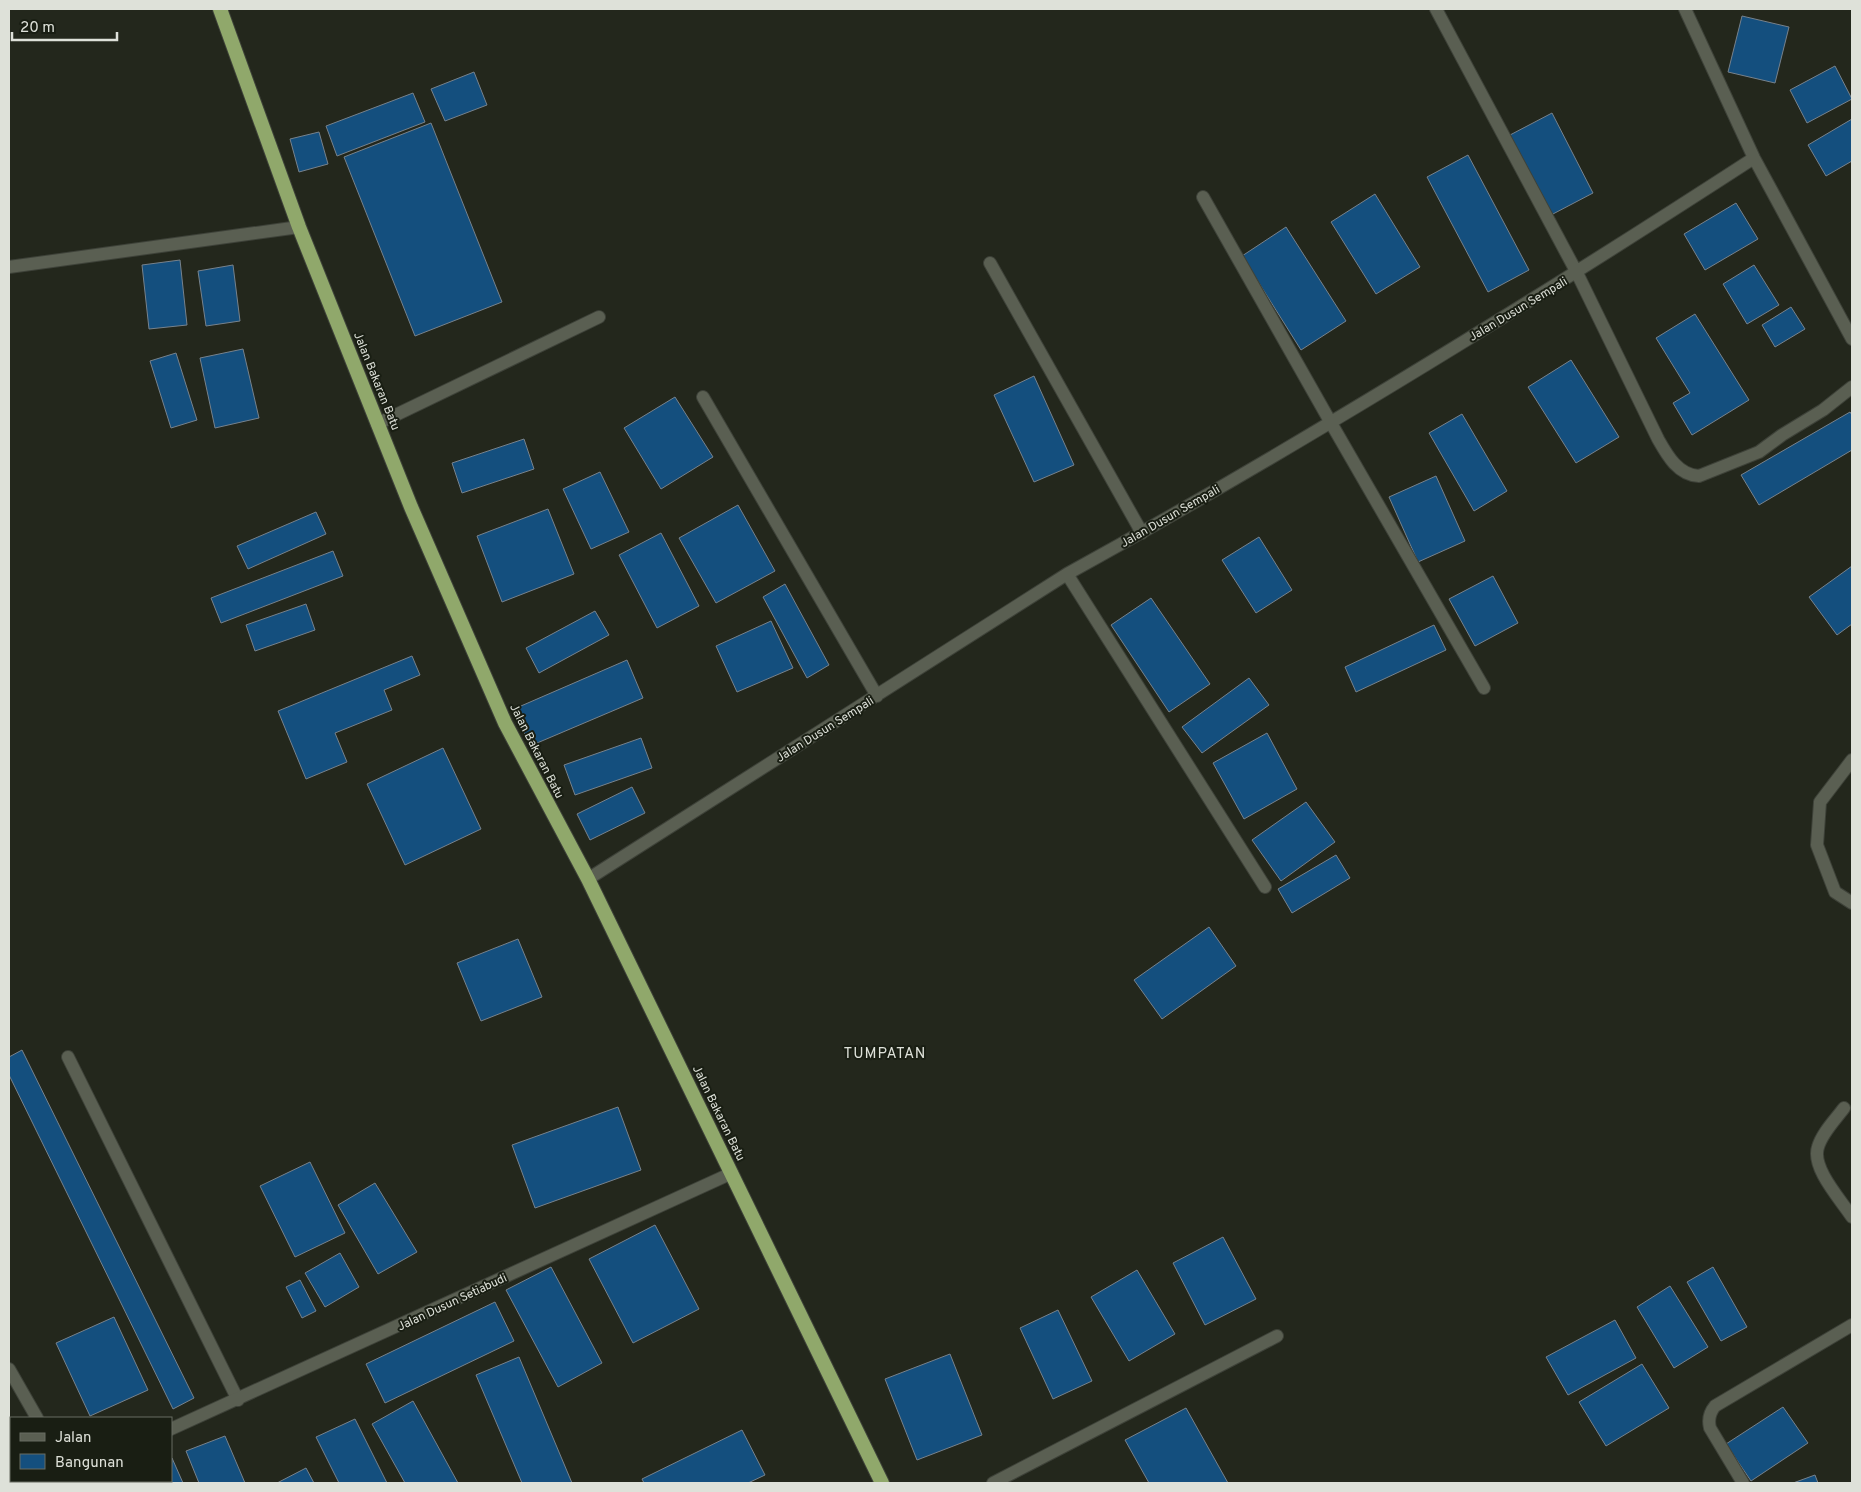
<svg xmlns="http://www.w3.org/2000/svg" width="1861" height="1492" viewBox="0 0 1861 1492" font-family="Overpass,sans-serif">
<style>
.building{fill:#144f7e;stroke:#77828c}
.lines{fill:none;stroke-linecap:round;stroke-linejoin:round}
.service-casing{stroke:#3e4239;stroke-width:14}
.minor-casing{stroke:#3e4239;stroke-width:14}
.trunk-casing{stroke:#3e4239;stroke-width:16}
.service{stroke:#5a5f52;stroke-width:12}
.minor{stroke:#5a5f52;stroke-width:12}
.trunk{stroke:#90a86b;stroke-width:14}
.labels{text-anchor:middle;stroke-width:4;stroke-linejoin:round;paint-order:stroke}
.street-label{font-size:12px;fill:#dee1d9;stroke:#191e13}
.quarter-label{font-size:15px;letter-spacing:1px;fill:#dee1d9;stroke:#191e13}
</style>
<rect width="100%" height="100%" fill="#23271c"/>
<path class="building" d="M 1742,16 L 1789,27 L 1775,83 L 1728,72 Z
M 1835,66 L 1852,99 L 1807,123 L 1790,90 Z
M 474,72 L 487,105 L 445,121 L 431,89 Z
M 413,93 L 425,122 L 337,156 L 326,126 Z
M 1552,113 L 1593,193 L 1551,215 L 1510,135 Z
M 1852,119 L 1852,161 L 1826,176 L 1808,145 Z
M 431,123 L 502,302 L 415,336 L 344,157 Z
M 319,132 L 328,164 L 299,172 L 290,139 Z
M 1468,155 L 1529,270 L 1488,292 L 1427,177 Z
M 1375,194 L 1420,267 L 1376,294 L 1331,222 Z
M 1736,203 L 1758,239 L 1705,270 L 1684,234 Z
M 1286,227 L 1346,321 L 1301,350 L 1242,256 Z
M 180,260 L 187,325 L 149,329 L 142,265 Z
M 233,265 L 240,321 L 206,326 L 198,271 Z
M 1754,265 L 1779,305 L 1747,324 L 1723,284 Z
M 1791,307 L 1805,329 L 1775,347 L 1762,325 Z
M 1695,314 L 1749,400 L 1692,435 L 1673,403 L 1690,393 L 1656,338 Z
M 243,349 L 259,418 L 215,428 L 200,358 Z
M 176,353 L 197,420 L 171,428 L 150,361 Z
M 1571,360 L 1619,437 L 1576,463 L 1528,387 Z
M 1034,376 L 1074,465 L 1034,482 L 994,395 Z
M 675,397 L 713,457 L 661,489 L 624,428 Z
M 1850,412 L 1852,415 L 1852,450 L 1759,505 L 1741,475 Z
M 1462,414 L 1507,491 L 1474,511 L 1429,433 Z
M 524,439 L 534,469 L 462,493 L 452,463 Z
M 600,472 L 629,532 L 591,549 L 563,489 Z
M 1436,476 L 1465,541 L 1418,562 L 1389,497 Z
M 738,505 L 775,571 L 716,603 L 679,538 Z
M 548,509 L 574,574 L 502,602 L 477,536 Z
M 316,512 L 326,534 L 248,569 L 237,546 Z
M 661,533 L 699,606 L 657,628 L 619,555 Z
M 1259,537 L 1292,590 L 1256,613 L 1222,560 Z
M 333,551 L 343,576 L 221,623 L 211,598 Z
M 1852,566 L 1852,624 L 1837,635 L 1809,597 Z
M 1493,576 L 1518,623 L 1475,646 L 1449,599 Z
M 785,584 L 829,665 L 807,678 L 763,597 Z
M 1151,598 L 1210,684 L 1169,712 L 1111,625 Z
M 306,604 L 315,630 L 255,651 L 246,625 Z
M 595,611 L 609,635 L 539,673 L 526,648 Z
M 771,621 L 793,668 L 737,692 L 716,646 Z
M 1434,625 L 1446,650 L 1356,692 L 1345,667 Z
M 412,656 L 420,675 L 384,690 L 392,710 L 335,733 L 347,762 L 306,779 L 278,711 Z
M 627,660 L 643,698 L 530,746 L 514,709 Z
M 1249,678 L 1269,705 L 1202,753 L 1182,727 Z
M 1267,733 L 1297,789 L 1244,819 L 1213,763 Z
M 641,738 L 652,768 L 575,795 L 564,765 Z
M 443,748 L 481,829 L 405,865 L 367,784 Z
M 632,787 L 645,813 L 590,840 L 577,814 Z
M 1306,802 L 1335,842 L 1281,881 L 1252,840 Z
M 1336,855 L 1350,878 L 1292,913 L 1278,889 Z
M 1209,927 L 1236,966 L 1162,1019 L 1134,980 Z
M 518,939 L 542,997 L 481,1021 L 457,963 Z
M 22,1050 L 194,1398 L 173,1409 L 9,1075 L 9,1057 Z
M 618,1107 L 641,1170 L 535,1208 L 512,1145 Z
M 310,1162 L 345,1233 L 295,1257 L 260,1186 Z
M 375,1183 L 417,1252 L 378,1274 L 338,1205 Z
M 655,1225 L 699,1309 L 633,1343 L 589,1259 Z
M 1223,1237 L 1256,1299 L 1205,1325 L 1173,1263 Z
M 340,1253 L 359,1287 L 325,1307 L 305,1273 Z
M 551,1267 L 602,1363 L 558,1387 L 506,1290 Z
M 1713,1267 L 1747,1327 L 1721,1341 L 1687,1282 Z
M 1137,1270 L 1175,1334 L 1129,1361 L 1091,1297 Z
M 300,1280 L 316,1311 L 302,1318 L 286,1287 Z
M 1670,1286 L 1708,1347 L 1674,1368 L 1637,1307 Z
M 495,1302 L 514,1341 L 385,1403 L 366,1364 Z
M 1058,1310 L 1092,1381 L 1053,1399 L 1020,1328 Z
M 114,1317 L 148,1390 L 90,1416 L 56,1343 Z
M 1615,1320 L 1636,1358 L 1568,1395 L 1546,1357 Z
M 950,1354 L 982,1435 L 917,1460 L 885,1379 Z
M 519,1357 L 572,1483 L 522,1483 L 476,1375 Z
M 1642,1364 L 1669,1408 L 1606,1446 L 1579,1402 Z
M 413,1401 L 458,1483 L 405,1483 L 372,1424 Z
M 1783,1407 L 1808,1443 L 1751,1481 L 1726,1444 Z
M 1186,1408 L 1228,1483 L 1149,1483 L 1125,1440 Z
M 355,1419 L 387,1483 L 339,1483 L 316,1437 Z
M 742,1430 L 765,1475 L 748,1483 L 644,1483 L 642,1479 Z
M 225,1436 L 245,1483 L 199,1483 L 186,1451 Z
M 172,1458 L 183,1483 L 127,1483 L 126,1481 L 171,1481 Z
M 306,1468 L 314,1483 L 277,1483 Z
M 1815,1475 L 1818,1483 L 1793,1483 Z"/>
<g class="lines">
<defs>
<path id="service" d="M 377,424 L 599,317
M 1852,760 L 1820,802 L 1817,845 L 1835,892 L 1852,903
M 68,1057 L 238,1400"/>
<path id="minor" d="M 1436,9 L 1577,273 L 1658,439 C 1667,455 1678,475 1699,476 L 1759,452 L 1782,435 L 1823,410 L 1852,387
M 1685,9 L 1754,158 L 1852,339
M 1203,197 L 1331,423 L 1484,688
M 990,263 L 1142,533
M 9,267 L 299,227
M 703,397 L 877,696
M 1067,574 L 1265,887
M 588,879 L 1067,574 C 1301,445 1529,304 1754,158
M 1844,1108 C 1835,1120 1822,1133 1818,1147 C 1811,1168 1841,1200 1852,1217
M 9,1369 L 37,1418
M 171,1429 L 732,1173
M 47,1483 L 53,1481
M 993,1483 L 1277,1336
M 1743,1483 L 1710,1428 C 1708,1420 1710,1412 1715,1406 L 1852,1325"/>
<path id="trunk" d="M 220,9 L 299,227 L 411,507 L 505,723 L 588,879 L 882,1483"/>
</defs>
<use href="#service" class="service-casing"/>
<use href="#minor" class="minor-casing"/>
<use href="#trunk" class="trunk-casing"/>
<use href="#service" class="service"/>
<use href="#minor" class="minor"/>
<use href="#trunk" class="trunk"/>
</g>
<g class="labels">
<g class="street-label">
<text transform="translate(1518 309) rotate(-31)" y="4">Jalan Dusun Sempali</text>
<text transform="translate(377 381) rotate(68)" y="4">Jalan Bakaran Batu</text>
<text transform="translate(1170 516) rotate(-30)" y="4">Jalan Dusun Sempali</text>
<text transform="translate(825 729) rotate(-32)" y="4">Jalan Dusun Sempali</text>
<text transform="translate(537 751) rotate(63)" y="4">Jalan Bakaran Batu</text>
<text transform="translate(719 1113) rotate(64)" y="4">Jalan Bakaran Batu</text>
<text transform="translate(452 1302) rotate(-25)" y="4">Jalan Dusun Setiabudi</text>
</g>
<g class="quarter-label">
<text x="885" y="1058">TUMPATAN</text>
</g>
</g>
<rect width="1861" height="1492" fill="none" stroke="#dee1d9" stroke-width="20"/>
<rect x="10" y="1417" width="162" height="65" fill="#191e13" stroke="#686c62"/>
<rect x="20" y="1433" width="25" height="8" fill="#5a5f52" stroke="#686c62"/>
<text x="55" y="1442" font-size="15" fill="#dee1d9">Jalan</text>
<rect x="20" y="1454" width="25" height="15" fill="#144f7e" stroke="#686c62"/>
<text x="55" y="1467" font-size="15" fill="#dee1d9">Bangunan</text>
<path d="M12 32v8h105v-8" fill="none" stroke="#dee1d9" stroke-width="2.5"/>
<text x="20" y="32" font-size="15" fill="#dee1d9" stroke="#191e13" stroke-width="4" paint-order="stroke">20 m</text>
</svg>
